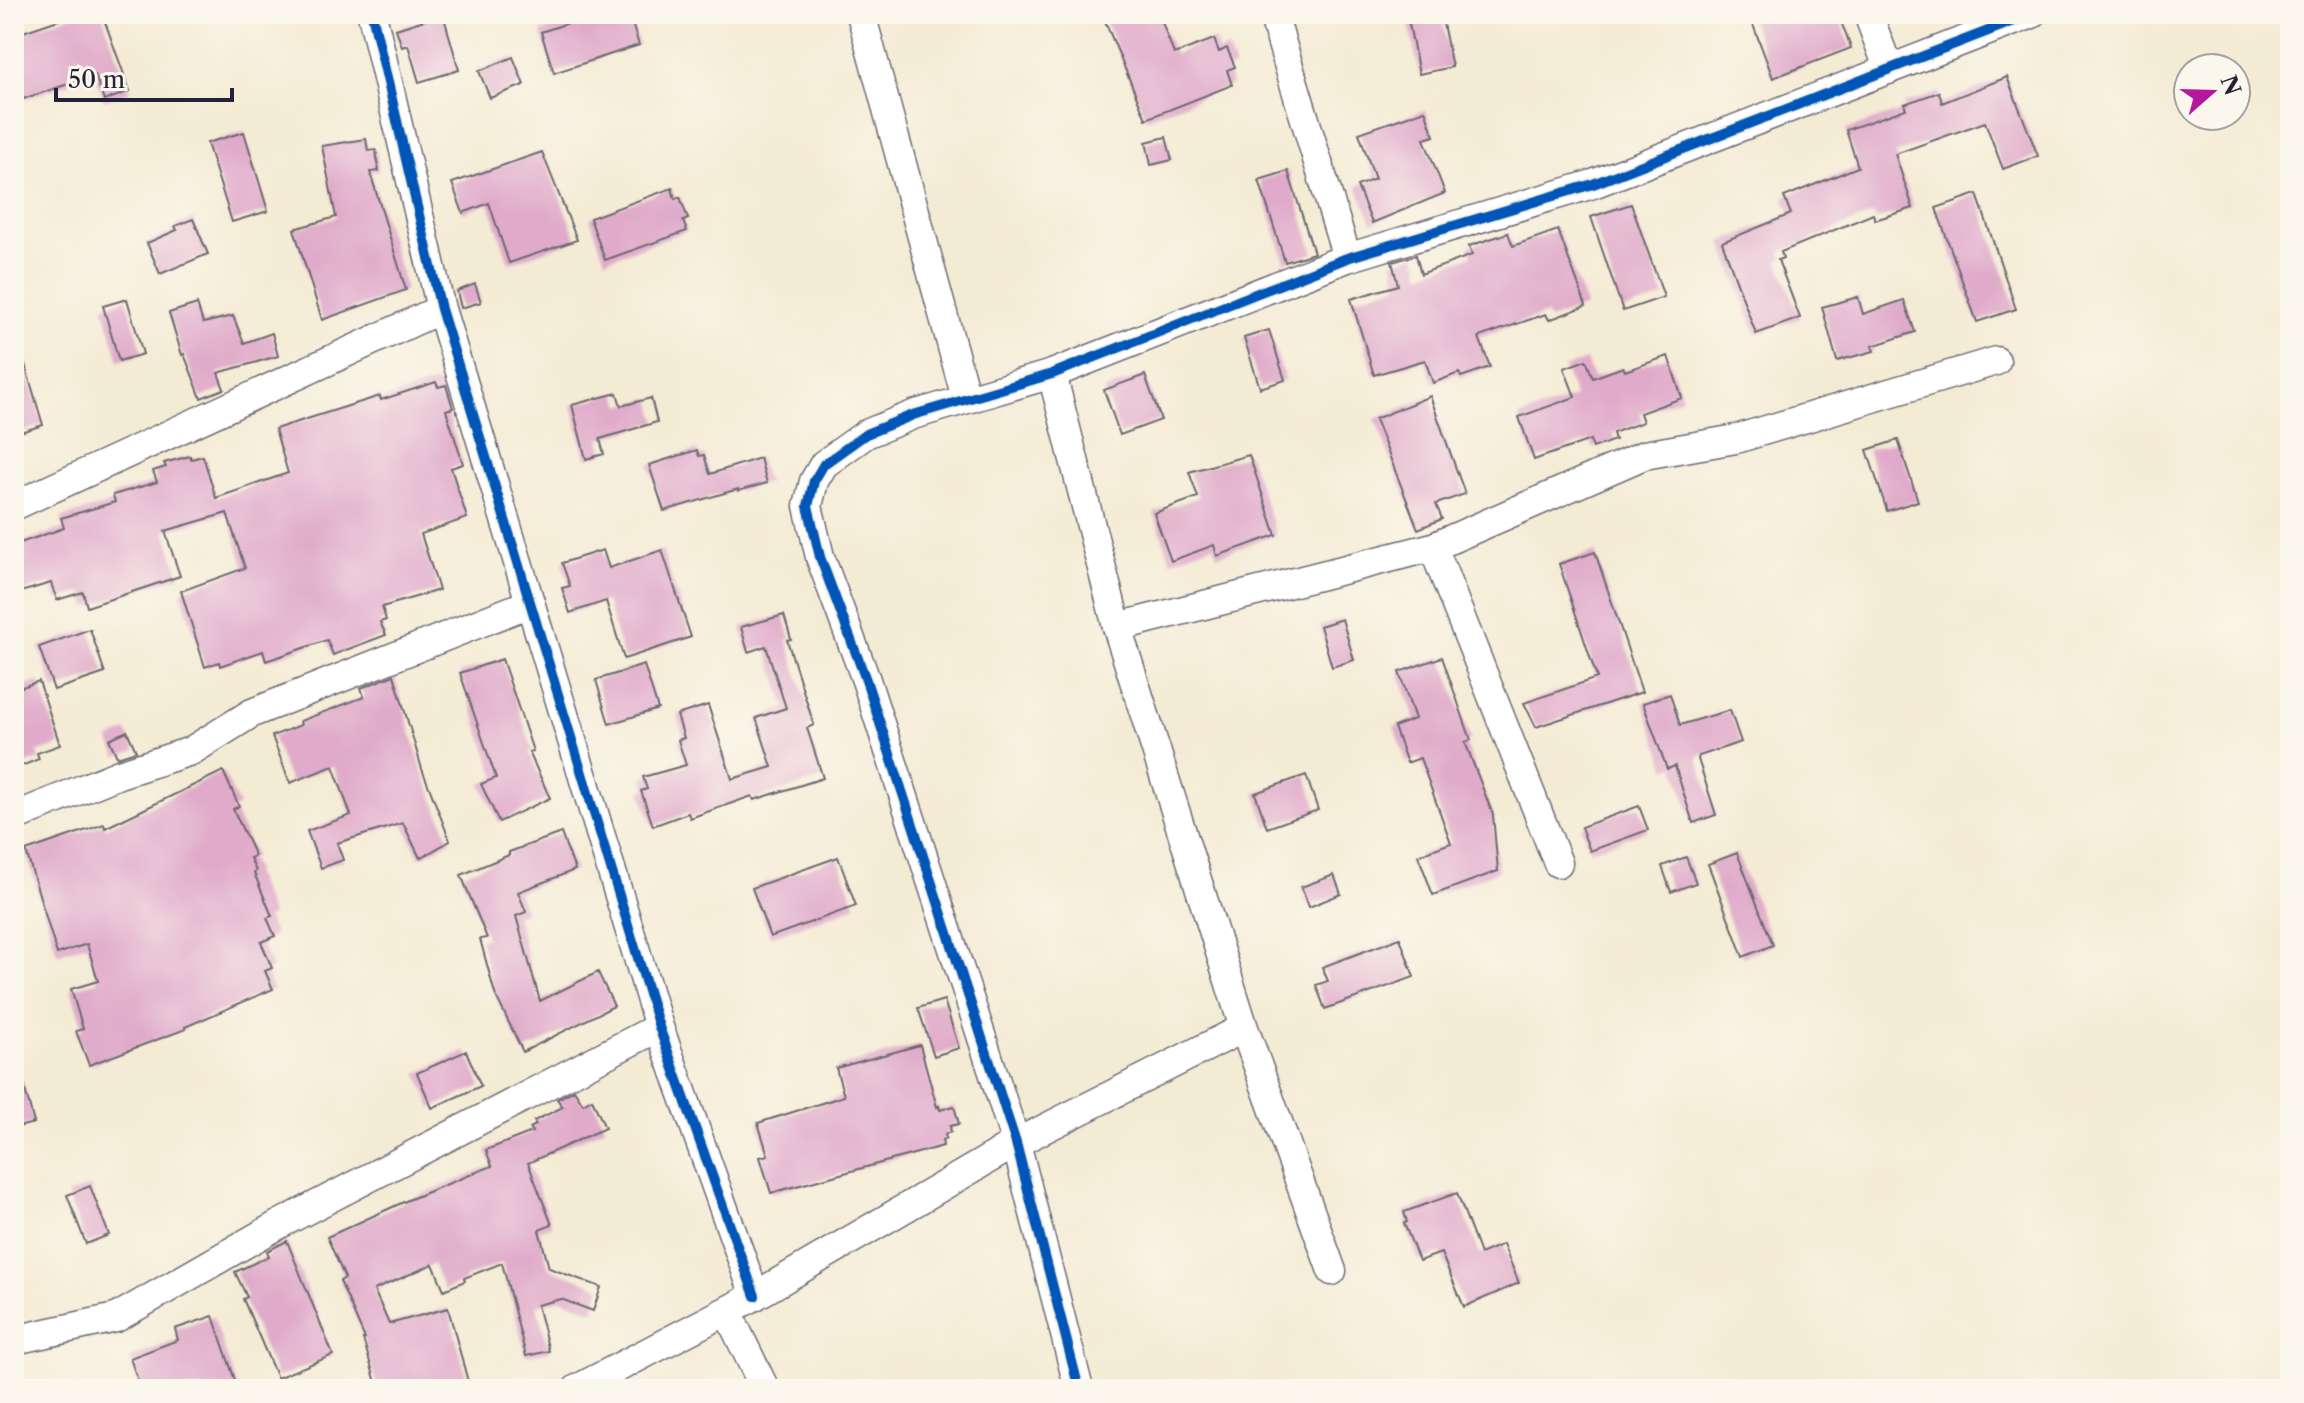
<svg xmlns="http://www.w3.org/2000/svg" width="2304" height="1403" viewBox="0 0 2304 1403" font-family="'Libre Caslon Text',serif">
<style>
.building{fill:#e0abca}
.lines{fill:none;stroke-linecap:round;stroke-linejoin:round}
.minor-casing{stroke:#6c6871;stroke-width:31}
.minor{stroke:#fff;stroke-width:28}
.cycleway-casing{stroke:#fbf7ec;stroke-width:15}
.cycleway{stroke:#0057b8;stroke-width:10}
</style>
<rect width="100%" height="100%" fill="#fbf7ec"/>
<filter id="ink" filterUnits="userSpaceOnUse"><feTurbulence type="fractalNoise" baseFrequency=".0125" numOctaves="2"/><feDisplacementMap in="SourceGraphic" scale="16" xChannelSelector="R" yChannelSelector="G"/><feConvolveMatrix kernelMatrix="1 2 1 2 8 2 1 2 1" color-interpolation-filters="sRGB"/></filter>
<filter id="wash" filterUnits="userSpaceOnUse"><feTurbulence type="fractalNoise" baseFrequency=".006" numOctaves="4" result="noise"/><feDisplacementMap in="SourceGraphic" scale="32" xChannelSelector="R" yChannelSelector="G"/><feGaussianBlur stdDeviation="1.8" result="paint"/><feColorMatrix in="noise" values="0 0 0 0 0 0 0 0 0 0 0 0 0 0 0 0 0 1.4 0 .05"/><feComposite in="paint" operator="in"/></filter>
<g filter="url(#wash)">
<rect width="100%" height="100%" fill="#f4ebd4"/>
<g id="blocks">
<path class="building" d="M 76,14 L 102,14 L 130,91 L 104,101 L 95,75 L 14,102 L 14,35 Z
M 443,14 L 459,70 L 419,82 L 408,45 L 402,47 L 396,29 Z
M 595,14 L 629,14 L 639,45 L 554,73 L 541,32 Z
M 1102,14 L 1159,14 L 1174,54 L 1214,39 L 1219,52 L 1227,48 L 1235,67 L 1227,70 L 1232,85 L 1146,119 Z
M 1407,14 L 1441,14 L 1452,67 L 1419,74 Z
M 1749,14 L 1838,14 L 1851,48 L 1773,78 Z
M 513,57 L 524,85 L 490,98 L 479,71 Z
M 2007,77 L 2038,156 L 2003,169 L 1985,122 L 1895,154 L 1913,208 L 1875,220 L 1873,214 L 1781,252 L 1783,258 L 1778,260 L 1800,318 L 1756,334 L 1722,242 L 1791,214 L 1784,197 L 1858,167 L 1846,130 L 1906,109 L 1904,104 L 1939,92 L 1942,103 Z
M 1425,110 L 1434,136 L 1424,139 L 1445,193 L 1372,223 L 1357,186 L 1375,179 L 1359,133 Z
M 244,132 L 268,211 L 232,222 L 207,143 Z
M 1166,137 L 1172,160 L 1151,165 L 1146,142 Z
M 366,139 L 368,151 L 376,150 L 379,171 L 370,172 L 406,290 L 322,320 L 294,229 L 336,217 L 322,146 Z
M 542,152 L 577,240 L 509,263 L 489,203 L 463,213 L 452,183 Z
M 1288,171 L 1314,253 L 1285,262 L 1259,180 Z
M 672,188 L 675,199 L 680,197 L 688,219 L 683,221 L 687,231 L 605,260 L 590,218 Z
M 1977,194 L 2016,309 L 1977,322 L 1936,208 Z
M 1631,204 L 1664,297 L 1623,311 L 1591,217 Z
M 193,219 L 208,254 L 160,274 L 147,243 L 177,230 L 175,226 Z
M 1558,230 L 1586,306 L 1549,320 L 1546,314 L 1479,337 L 1490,367 L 1461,377 L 1459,373 L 1433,383 L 1425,360 L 1374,375 L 1351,299 L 1398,285 L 1392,262 L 1416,255 L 1421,274 L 1472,255 L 1469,246 L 1508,233 L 1513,246 Z
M 475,284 L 481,302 L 461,308 L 457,291 Z
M 1858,297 L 1863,314 L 1904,300 L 1915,332 L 1872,346 L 1874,351 L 1837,361 L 1822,307 Z
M 127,299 L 143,354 L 119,361 L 103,306 Z
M 197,304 L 203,323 L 233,316 L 244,343 L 272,333 L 278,356 L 218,373 L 224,389 L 201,398 L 184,354 L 182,355 L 169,313 Z
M 1269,330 L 1285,380 L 1260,388 L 1244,338 Z
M 19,344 L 43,425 L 14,434 L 14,345 Z
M 1668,356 L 1682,398 L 1640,413 L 1643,422 L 1613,433 L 1615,440 L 1593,448 L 1590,440 L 1534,460 L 1519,417 L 1575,397 L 1564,368 L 1586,360 L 1593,378 L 1623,367 L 1625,371 Z
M 1145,375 L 1161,420 L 1120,435 L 1104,390 Z
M 436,382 L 438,387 L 446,385 L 453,408 L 446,410 L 463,464 L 451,468 L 467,518 L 421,534 L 439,590 L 382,607 L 386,620 L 380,622 L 386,635 L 333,655 L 327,640 L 266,661 L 263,651 L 220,666 L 219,662 L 205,667 L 181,591 L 245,568 L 227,513 L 165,531 L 180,576 L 87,607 L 83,592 L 57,600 L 51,583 L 14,594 L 14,545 L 64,528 L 61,518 L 115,502 L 113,495 L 157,482 L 153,471 L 166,467 L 164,463 L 190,456 L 191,459 L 203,456 L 216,498 L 288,473 L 275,429 L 380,396 L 381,400 Z
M 617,393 L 621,406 L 651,398 L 657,422 L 600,439 L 604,454 L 586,459 L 572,405 Z
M 1430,396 L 1465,494 L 1436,504 L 1442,519 L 1418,529 L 1375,419 Z
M 1898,440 L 1918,501 L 1887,511 L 1867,450 Z
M 697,450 L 699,456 L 704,455 L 710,474 L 760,458 L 767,483 L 738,491 L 738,489 L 664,511 L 649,465 Z
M 1249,455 L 1276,535 L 1217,556 L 1214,545 L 1171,561 L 1154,513 L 1198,497 L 1189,472 Z
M 603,550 L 609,568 L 662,550 L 691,637 L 624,659 L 606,601 L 570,613 L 562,588 L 570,586 L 562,563 Z
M 1595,552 L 1642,692 L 1536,727 L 1524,703 L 1597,678 L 1559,564 Z
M 784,615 L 791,639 L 787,640 L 814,725 L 807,728 L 823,778 L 754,800 L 752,796 L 690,818 L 688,813 L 653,826 L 641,791 L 647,789 L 643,777 L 686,765 L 678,740 L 684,738 L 677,715 L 708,705 L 732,779 L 772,767 L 756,718 L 786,708 L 766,646 L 748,652 L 741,627 Z
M 1342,619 L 1354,660 L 1332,667 L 1320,626 Z
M 90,629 L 105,673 L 54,690 L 39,647 Z
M 1442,657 L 1471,740 L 1465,742 L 1493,815 L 1498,871 L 1433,895 L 1418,855 L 1451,843 L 1420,758 L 1407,763 L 1394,727 L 1415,719 L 1399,672 Z
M 502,659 L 533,751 L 529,752 L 550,798 L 499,822 L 481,784 L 496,778 L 460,673 Z
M 644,665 L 658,709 L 609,724 L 596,680 Z
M 394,675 L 422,769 L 450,841 L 420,858 L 403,823 L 337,843 L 343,860 L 321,868 L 307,831 L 351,815 L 333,766 L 290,783 L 272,736 L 301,725 L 300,721 L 364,697 L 361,688 Z
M 39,681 L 60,745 L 37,753 L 39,759 L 14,769 L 14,690 Z
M 1670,694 L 1680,725 L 1730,710 L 1741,742 L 1699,756 L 1698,759 L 1716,815 L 1693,823 L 1675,766 L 1667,769 L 1643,703 Z
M 127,731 L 136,751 L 117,757 L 109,739 Z
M 223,771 L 239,806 L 233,809 L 255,856 L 250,858 L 256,871 L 254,873 L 272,916 L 267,918 L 275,936 L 261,942 L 272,968 L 265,971 L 273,989 L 185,1027 L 186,1029 L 89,1065 L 76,1031 L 83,1029 L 71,989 L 98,981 L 87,944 L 57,954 L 26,851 L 104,824 L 105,828 Z
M 1306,775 L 1318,810 L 1267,828 L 1255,793 Z
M 1639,806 L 1648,830 L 1590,851 L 1581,827 Z
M 561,833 L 575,870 L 518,892 L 526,912 L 516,916 L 540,1001 L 598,972 L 614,1006 L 523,1052 L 495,994 L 480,939 L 487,938 L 461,875 L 509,855 L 509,852 Z
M 1737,853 L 1773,945 L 1743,957 L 1708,864 Z
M 838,857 L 856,906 L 770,937 L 752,888 Z
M 1686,857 L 1696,883 L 1671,892 L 1662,866 Z
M 1334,875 L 1341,894 L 1309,907 L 1301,887 Z
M 1400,938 L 1414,977 L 1325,1009 L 1316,985 L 1328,981 L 1322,967 Z
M 944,1000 L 959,1048 L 934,1056 L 918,1008 Z
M 920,1045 L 937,1107 L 939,1106 L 940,1110 L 954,1106 L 959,1124 L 950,1126 L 951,1132 L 945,1134 L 946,1139 L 942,1140 L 943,1146 L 771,1193 L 760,1157 L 768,1155 L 758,1123 L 844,1096 L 836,1068 Z
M 466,1051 L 481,1086 L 432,1108 L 417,1073 Z
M 20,1071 L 34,1123 L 14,1128 L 14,1072 Z
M 574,1090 L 583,1104 L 592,1099 L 605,1128 L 528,1163 L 552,1225 L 539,1230 L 549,1268 L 601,1287 L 593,1311 L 561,1299 L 537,1305 L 549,1351 L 526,1356 L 502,1263 L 464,1278 L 465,1281 L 444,1290 L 433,1264 L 374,1290 L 389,1324 L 448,1308 L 470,1389 L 378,1389 L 363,1339 L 365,1339 L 340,1281 L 345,1278 L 327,1237 L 408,1200 L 492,1166 L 486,1150 L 532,1132 L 530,1128 L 536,1125 L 534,1121 L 563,1107 L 557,1099 Z
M 90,1186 L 109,1235 L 86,1244 L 67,1195 Z
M 1457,1193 L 1480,1254 L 1503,1244 L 1519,1283 L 1464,1307 L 1441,1253 L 1419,1261 L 1404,1223 L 1407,1222 L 1404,1212 Z
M 287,1241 L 333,1355 L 277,1378 L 243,1299 L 247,1297 L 235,1272 L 269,1256 L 267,1251 Z
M 213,1316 L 238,1389 L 141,1389 L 130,1358 L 178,1340 L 175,1329 Z"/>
</g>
</g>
<g filter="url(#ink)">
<use href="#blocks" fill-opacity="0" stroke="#6c6871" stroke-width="2"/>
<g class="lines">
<defs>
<path id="minor" d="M 372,14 L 441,309 L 659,1027 L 755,1296
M 861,14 L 966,398
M 1273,14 L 1347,258
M 1868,14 L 1889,70
M 1052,374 L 1117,627 L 1244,1028 L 1332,1271
M 14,506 L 441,309
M 1433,547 L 1558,863
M 1117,627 L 1433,547 L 1644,455 L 1736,439 L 1996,361
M 14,817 L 119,774 L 191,751 L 252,713 L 530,603
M 727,1311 L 765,1389
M 14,1340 L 116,1318 L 278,1225 L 659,1027
M 577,1389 L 755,1296 L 1016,1143 L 1244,1028
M 1079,1389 L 1016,1143 L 866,680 L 820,557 L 808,506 L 814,481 L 824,464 L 866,434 L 913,415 L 1052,374 L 1347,258 L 1593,184 L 2032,14"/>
</defs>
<use href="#minor" class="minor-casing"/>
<use href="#minor" class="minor"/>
<defs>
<path id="cycleway" d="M 372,14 L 441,309 L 659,1027 L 755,1296
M 1079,1389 L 1016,1143 L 866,680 L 820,557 L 808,506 L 814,481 L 824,464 L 866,434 L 913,415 L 1052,374 L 1347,258 L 1593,184 L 2032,14"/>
</defs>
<use href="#cycleway" class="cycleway-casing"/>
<use href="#cycleway" class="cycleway"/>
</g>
</g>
<rect width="2304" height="1403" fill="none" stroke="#fbf7ec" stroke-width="48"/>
<g transform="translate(2212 92) rotate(70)"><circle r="38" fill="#fbf7ec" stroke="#a4a2a5" stroke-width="2"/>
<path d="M0-6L14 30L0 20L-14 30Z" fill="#b5179e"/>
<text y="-12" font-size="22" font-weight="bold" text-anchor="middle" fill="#22223b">N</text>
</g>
<path d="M56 88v12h176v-12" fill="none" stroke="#22223b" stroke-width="4"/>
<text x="68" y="88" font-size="24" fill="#22223b" stroke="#fbf7ec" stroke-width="6" paint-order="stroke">50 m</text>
</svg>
